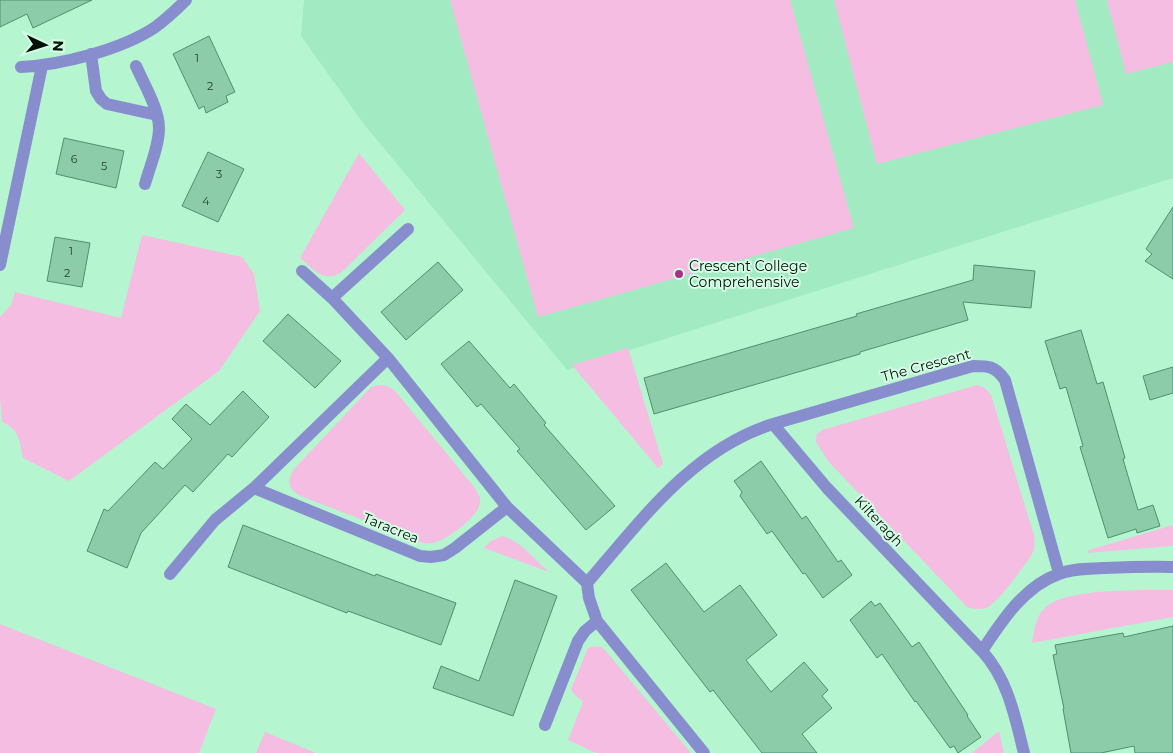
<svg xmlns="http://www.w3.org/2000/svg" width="1173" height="753" viewBox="0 0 1173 753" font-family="Montserrat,sans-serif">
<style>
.built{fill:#a2ebc2}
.green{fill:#f5bde1}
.building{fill:#8ccca8;stroke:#508f6e}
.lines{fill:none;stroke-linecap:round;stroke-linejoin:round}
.street{stroke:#888ecd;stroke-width:12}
.poi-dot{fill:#a63189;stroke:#d6fde6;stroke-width:2}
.labels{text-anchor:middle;stroke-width:4;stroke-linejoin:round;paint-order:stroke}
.number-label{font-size:11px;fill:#23402f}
.poi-label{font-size:14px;fill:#001207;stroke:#d6fde6;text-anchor:start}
.street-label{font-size:14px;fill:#001207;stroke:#d6fde6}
</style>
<rect width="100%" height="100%" fill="#b5f6d1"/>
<path class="built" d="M 304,0 L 1173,0 L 1173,178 L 567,370 L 363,123 L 301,36 Z"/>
<path class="green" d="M 450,0 L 790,0 L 854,228 L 538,317 Z
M 834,0 L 1075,0 L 1103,105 L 877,164 Z
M 1107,0 L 1173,0 L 1173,62 L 1126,74 Z
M 359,153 L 405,210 L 342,272 C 323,284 314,269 300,258 Z
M 142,235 L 242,257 L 254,274 L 260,311 L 219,371 L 69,481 L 23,458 C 19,440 20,430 2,422 L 0,398 L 0,317 L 11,305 L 15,292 L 121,318 Z
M 628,348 L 663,464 L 658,468 L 572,365 Z
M 377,385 C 386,385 390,386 396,392 L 475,488 C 476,491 480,496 480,499 C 483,515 446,541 432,543 C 429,544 424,543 420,542 L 303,497 C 288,490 286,483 294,469 L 371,387 Z
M 977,385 L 985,388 L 991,395 L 1034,535 C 1035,545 1035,551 1029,559 C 1020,571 999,602 986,608 C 980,610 973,609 967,607 L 828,461 L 816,442 L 817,434 L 822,430 Z
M 1173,525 L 1173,546 L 1087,553 L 1089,550 Z
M 502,536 C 520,540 535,560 549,572 L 484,548 L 491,541 Z
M 1143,590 L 1173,590 L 1173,617 L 1032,643 C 1034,631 1035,619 1043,610 C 1059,590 1118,591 1143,590 Z
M 0,624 L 216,709 L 199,753 L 0,753 Z
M 594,646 L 601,647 L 605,650 L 691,753 L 596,753 L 568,740 L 583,702 L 573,693 L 571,689 L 588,648 Z
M 999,731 L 1004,753 L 972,753 Z
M 265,732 L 316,753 L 256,753 Z"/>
<path class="building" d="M 0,0 L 92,0 L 33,28 L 27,14 L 0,27 Z
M 209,36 L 235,92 L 226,96 L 228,102 L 206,113 L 204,106 L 199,109 L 173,54 Z
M 64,138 L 124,151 L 116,188 L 56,174 Z
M 208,152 L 244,169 L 218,222 L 182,206 Z
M 1173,207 L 1173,279 L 1145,261 L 1152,254 L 1146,249 Z
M 55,237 L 90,243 L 82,287 L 47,281 Z
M 438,262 L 463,290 L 406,340 L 381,312 Z
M 974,265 L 1035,271 L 1031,308 L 963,302 L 968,320 L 860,352 L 860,354 L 654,414 L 644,378 L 857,316 L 856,314 L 973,280 Z
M 288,314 L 341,361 L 315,388 L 263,341 Z
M 1081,330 L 1097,384 L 1103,382 L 1125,458 L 1123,459 L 1138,510 L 1153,505 L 1160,526 L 1137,533 L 1136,529 L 1108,538 L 1080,447 L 1083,446 L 1066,387 L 1060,389 L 1045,341 Z
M 469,341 L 510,388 L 514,384 L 546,423 L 544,425 L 615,506 L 586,530 L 517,451 L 520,449 L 481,404 L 477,407 L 441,364 Z
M 1173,367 L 1173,393 L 1150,400 L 1143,376 Z
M 243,391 L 269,417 L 232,457 L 228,454 L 193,492 L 185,485 L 141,533 L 127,568 L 87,551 L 104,509 L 108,511 L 155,462 L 163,469 L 192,439 L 172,419 L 186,404 L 210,425 Z
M 761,461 L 802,519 L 806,516 L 838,562 L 841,560 L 852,575 L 823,598 L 805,573 L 803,574 L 772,531 L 767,534 L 740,496 L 742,492 L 734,481 Z
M 243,525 L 375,576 L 376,574 L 456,603 L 441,645 L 348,611 L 347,613 L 228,567 Z
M 666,563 L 704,612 L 740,585 L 777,635 L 746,660 L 771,692 L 804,662 L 828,690 L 822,696 L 832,708 L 802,734 L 817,753 L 762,753 L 713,690 L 710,692 L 631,590 Z
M 515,580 L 557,596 L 513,716 L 433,688 L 441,666 L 479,681 Z
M 871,601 L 875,606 L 880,603 L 912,647 L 919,642 L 968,715 L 967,716 L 981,737 L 958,753 L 954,746 L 950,748 L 916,701 L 915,702 L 882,654 L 877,658 L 850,620 Z
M 1173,626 L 1173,753 L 1135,753 L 1134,746 L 1101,753 L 1071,753 L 1063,709 L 1064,709 L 1053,655 L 1057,654 L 1055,645 L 1123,633 L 1124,637 Z"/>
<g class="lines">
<path class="street" d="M 91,54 L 96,91 L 101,99 L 107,104 L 157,115
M 136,66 C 144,84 159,109 159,128 C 159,146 150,166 145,184
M 21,67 C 61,65 120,50 154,28 C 165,20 176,10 186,0
M 0,265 L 42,66
M 302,271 L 332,298 L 388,358 L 507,507 L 587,583 L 589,598 L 597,621 L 704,753
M 332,298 L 408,229
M 773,424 L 973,366 C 989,366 995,366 1005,380 L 1059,573
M 254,488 L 420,556 L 431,557 L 444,555 L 455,548 L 507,507
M 170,574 L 215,520 L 254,488 L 388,358
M 587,583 C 640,522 692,449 773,424 L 827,488 L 982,651 C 1001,622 1024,586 1059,574 C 1073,568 1089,569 1104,568 C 1127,567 1150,566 1173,567
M 982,651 C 1008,679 1015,717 1024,753
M 545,725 L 578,641 L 585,631 L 597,621"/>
</g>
<circle class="poi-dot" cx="679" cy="274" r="5"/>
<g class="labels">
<g class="number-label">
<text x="197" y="62">1</text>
<text x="210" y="90">2</text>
<text x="74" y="163">6</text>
<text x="104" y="170">5</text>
<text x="219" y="178">3</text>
<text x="206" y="205">4</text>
<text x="71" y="255">1</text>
<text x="67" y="277">2</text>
</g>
<g class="poi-label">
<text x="689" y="271">Crescent College<tspan x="689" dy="16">Comprehensive</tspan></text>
</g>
<g class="street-label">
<text transform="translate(926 365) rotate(-15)" y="5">The Crescent</text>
<text transform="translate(879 521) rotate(47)" y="5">Kilteragh</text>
<text transform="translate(391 528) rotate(22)" y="5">Taracrea</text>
</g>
</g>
<g transform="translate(45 45) rotate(94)" stroke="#d6fde6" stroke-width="4" paint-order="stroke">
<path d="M0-4L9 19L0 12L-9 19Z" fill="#001207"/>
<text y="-8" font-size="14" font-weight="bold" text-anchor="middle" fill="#001207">N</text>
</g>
</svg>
